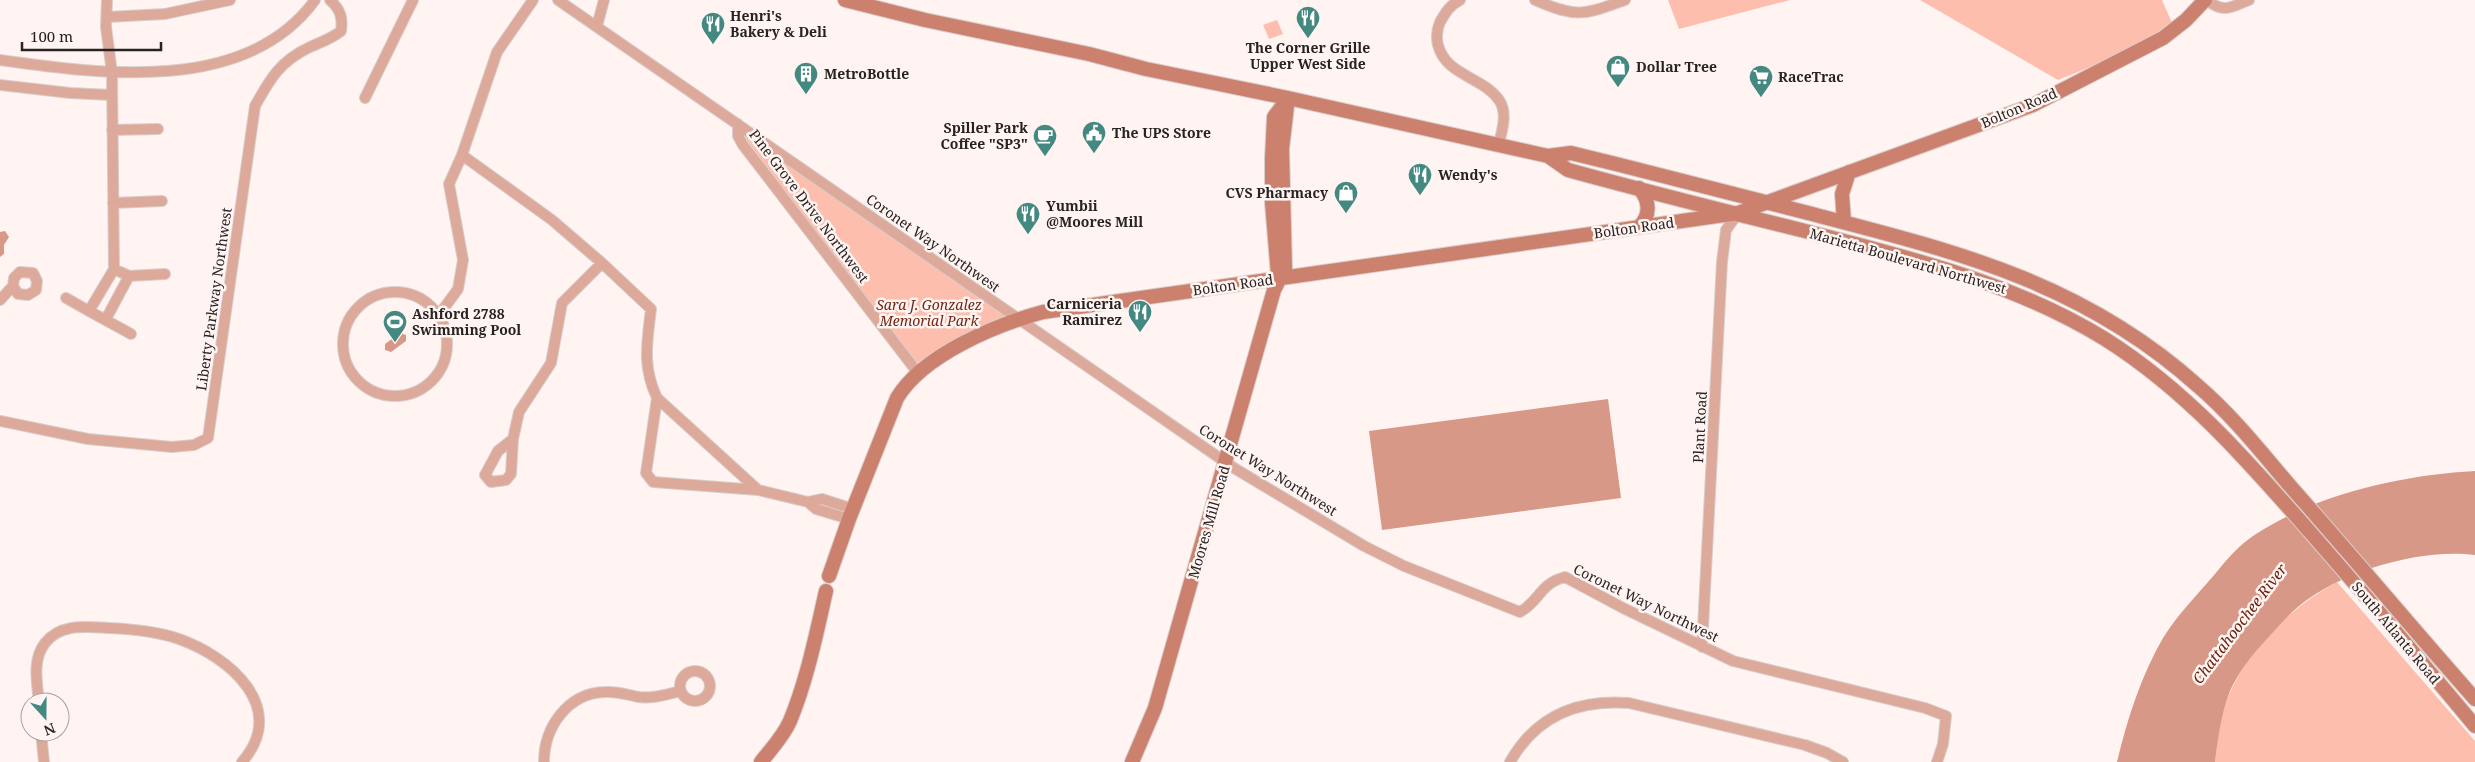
<svg xmlns="http://www.w3.org/2000/svg" width="2475" height="762" viewBox="0 0 2475 762" font-family="'Noto Serif',serif">
<style>
.green{fill:#febead}
.water{fill:#d89887}
.lines{fill:none;stroke-linecap:round;stroke-linejoin:round}
.street-casing{stroke:#d8cecc;stroke-width:12}
.secondary-casing{stroke:#d8cecc;stroke-width:16}
.street{stroke:#dca99b;stroke-width:10}
.secondary{stroke:#cb816e;stroke-width:14}
.labels{text-anchor:middle;stroke-width:5;stroke-linejoin:round;paint-order:stroke}
.poi-label{font-size:14px;font-weight:bold;fill:#272322;stroke:#fff4f1;text-anchor:start}
.street-label{font-size:14px;fill:#272322;stroke:#fff4f1}
.park-label{font-size:14px;font-style:italic;fill:#722613;stroke:#fff4f1}
.water-label{font-size:15px;font-style:italic;fill:#681d09;stroke:#fff4f1}
</style>
<rect width="100%" height="100%" fill="#fff4f1"/>
<path class="green" d="M 1668,0 L 1790,0 L 1679,29 Z
M 1920,0 L 2162,0 L 2176,32 L 2058,80 Z
M 1277,20 L 1283,34 L 1269,39 L 1263,25 Z
M 737,131 L 1018,319 L 918,373 Z
M 2337,582 L 2475,741 L 2475,762 L 2215,762 C 2217,747 2218,731 2222,716 C 2237,658 2286,610 2337,582 Z"/>
<path class="water" d="M 5,231 L 9,237 L 4,245 L 4,254 L 0,257 L 0,232 Z
M 400,333 L 406,335 L 406,341 L 391,352 L 385,350 L 385,344 Z
M 1608,399 L 1621,498 L 1382,530 L 1369,431 Z
M 2475,471 L 2475,555 C 2420,548 2342,571 2299,606 C 2287,616 2276,629 2265,641 C 2251,656 2238,673 2230,691 C 2221,714 2218,738 2215,762 L 2117,762 C 2127,720 2141,676 2163,638 C 2178,614 2197,595 2215,574 C 2227,559 2239,545 2256,534 C 2317,494 2402,475 2475,471 Z"/>
<g class="lines">
<defs>
<path id="street" d="M 558,0 L 1234,468 L 1364,546 L 1404,566 L 1520,612 C 1541,600 1539,584 1565,577 L 1623,608 L 1733,661 L 1925,708 L 1946,716 L 1943,744 L 1937,762
M 1460,0 C 1449,6 1446,12 1440,22 C 1437,29 1436,37 1438,45 C 1446,76 1482,76 1499,100 C 1508,113 1502,130 1499,144
M 1535,0 C 1576,18 1584,15 1625,0
M 2207,0 C 2224,14 2231,7 2249,0
M 107,17 L 165,14 L 230,0
M 597,26 L 604,0
M 0,60 C 100,74 246,95 315,0
M 0,85 L 70,93 L 111,95
M 365,98 L 413,0
M 738,124 L 738,136 L 743,145 L 918,373
M 112,130 L 158,129
M 462,155 L 552,220 L 602,263 L 651,309 C 647,343 642,366 657,398 L 758,490 L 808,502 L 822,499 L 853,509
M 113,203 L 162,201
M 129,276 L 165,274
M343 344a52 52 0 1 1 104 0a52 52 0 1 1-104 0Z
M 66,298 L 89,311 L 114,269 L 112,73 L 106,27 L 107,0
M 0,300 L 13,286 L 14,278 L 20,272 L 33,273 L 37,281 L 36,290 L 28,295 L 18,294 L 13,286
M 89,311 L 131,334
M 439,315 L 458,289 L 463,260 L 449,184 L 462,155 L 497,52 L 533,0
M 106,319 L 129,276 L 114,269
M 657,398 L 646,473 L 653,482 L 758,490
M 0,421 L 88,439 L 172,447 L 194,445 L 208,438 L 255,106 C 270,79 280,61 310,47 C 321,42 331,39 341,31 C 343,17 340,9 330,0
M 513,439 L 519,412 L 551,363 L 562,303 L 602,263
M 513,439 L 511,474 L 506,480 L 491,482 L 485,475 L 498,451 Z
M 808,502 L 816,509 L 849,519
M 1702,647 L 1722,262 L 1726,230 L 1738,213
M680 686a15 15 0 1 1 30 0a15 15 0 1 1-30 0Z
M 39,702 C 37,682 32,660 45,643 C 61,623 86,627 108,628 C 133,629 156,631 179,639 C 230,657 289,708 242,762
M 41,732 L 44,762
M 544,762 C 544,727 568,693 605,692 C 617,691 628,695 639,697 C 654,699 667,694 681,691
M 1510,762 C 1536,716 1578,699 1629,703 L 1805,745 L 1827,753 L 1843,762"/>
<path id="secondary" d="M 845,0 L 925,20 L 1089,54 L 1146,69 L 1288,98 L 1548,156 L 1568,170 C 1648,192 1728,212 1809,232 C 1911,258 2014,283 2105,339 C 2186,390 2247,460 2310,532 C 2366,596 2420,660 2475,726
M 1548,156 L 1571,153 C 1653,173 1735,194 1816,215 C 1959,252 2085,284 2198,386 C 2233,416 2261,452 2291,487 C 2353,557 2413,629 2475,699
M 1639,188 C 1650,201 1651,215 1639,227
M 1844,222 L 1842,194 L 1849,172
M 1278,275 L 1272,203 L 1272,158 L 1274,117 L 1286,101
M 829,576 L 849,519 L 897,398 C 923,355 995,325 1043,312 L 1738,213 L 2033,105 L 2163,38 L 2186,20 L 2205,0
M 761,762 C 771,749 783,737 790,721 C 807,680 816,635 826,591
M 1132,762 L 1155,708 L 1274,290 L 1285,268 L 1282,149 L 1288,98"/>
</defs>
<use href="#street" class="street-casing"/>
<use href="#secondary" class="secondary-casing"/>
<use href="#street" class="street"/>
<use href="#secondary" class="secondary"/>
</g>
<defs>
<symbol id="restaurant-pin" viewBox="-11 -11 22 30"><path d="M0 17L-7.5 6A9.5 9.5 0 1 1 7.5 6Z" fill="#438981" stroke="#fff4f1"/><path d="M-5-6h1v4h1v-4h1v4h1v-4h1v5L-1.5 .5V6h-2V.5L-5-1ZM5-6V6H3V1.5H1.5Q1.5-4 5-6Z" fill="#fff"/></symbol>
<symbol id="shop-pin" viewBox="-11 -11 22 30"><path d="M0 17L-7.5 6A9.5 9.5 0 1 1 7.5 6Z" fill="#438981" stroke="#fff4f1"/><path d="M-5-2.5h2.3a2.7 3.5 0 0 1 5.4 0H5L5.5 6h-11ZM-1.5-2.5h3a1.5 2.3 0 0 0-3 0Z" fill="#fff"/></symbol>
<symbol id="building-pin" viewBox="-11 -11 22 30"><path d="M0 17L-7.5 6A9.5 9.5 0 1 1 7.5 6Z" fill="#438981" stroke="#fff4f1"/><path d="M-4-6H4V6H1V3H-1V6H-4ZM-2.5-4.3h1.7v1.8h-1.7ZM.8-4.3h1.7v1.8H.8ZM-2.5-1h1.7V.8h-1.7ZM.8-1h1.7V.8H.8Z" fill="#fff"/></symbol>
<symbol id="supermarket-pin" viewBox="-11 -11 22 30"><path d="M0 17L-7.5 6A9.5 9.5 0 1 1 7.5 6Z" fill="#438981" stroke="#fff4f1"/><path d="M-6-5.5h2.5l.6 2H6L4.5 2H-2.5L-4.4-4H-6ZM-1.5 3.2a1.3 1.3 0 1 0 .1 0ZM3 3.2a1.3 1.3 0 1 0 .1 0Z" fill="#fff"/></symbol>
<symbol id="civic-pin" viewBox="-11 -11 22 30"><path d="M0 17L-7.5 6A9.5 9.5 0 1 1 7.5 6Z" fill="#438981" stroke="#fff4f1"/><path d="M-.6-6.5H3V-4.5H.6V-3L4-1V1h2V6H-6V1h2V-1L-.6-3ZM-1.2 2.5V6h2.4V2.5Z" fill="#fff"/></symbol>
<symbol id="cafe-pin" viewBox="-11 -11 22 30"><path d="M0 17L-7.5 6A9.5 9.5 0 1 1 7.5 6Z" fill="#438981" stroke="#fff4f1"/><path d="M-5.5-4.5H6V0H3Q3 3.5 0 3.5H-2.5Q-5.5 3.5-5.5 0ZM3-3.2v2h1.7v-2ZM-6 4.5H4V6H-6Z" fill="#fff"/></symbol>
<symbol id="stadium-pin" viewBox="-11 -11 22 30"><path d="M0 17L-7.5 6A9.5 9.5 0 1 1 7.5 6Z" fill="#438981" stroke="#fff4f1"/><path d="M0-5a6.5 5 0 1 0 0 10a6.5 5 0 1 0 0-10ZM-3.5-1.8h7v3.6h-7Z" fill="#fff"/></symbol>
</defs>
<g fill-rule="evenodd">
<use href="#restaurant-pin" x="1294" y="4" width="28" height="38"/>
<use href="#restaurant-pin" x="699" y="10" width="28" height="38"/>
<use href="#shop-pin" x="1604" y="53" width="28" height="38"/>
<use href="#building-pin" x="792" y="60" width="28" height="38"/>
<use href="#supermarket-pin" x="1747" y="63" width="28" height="38"/>
<use href="#civic-pin" x="1080" y="119" width="28" height="38"/>
<use href="#cafe-pin" x="1031" y="122" width="28" height="38"/>
<use href="#restaurant-pin" x="1406" y="161" width="28" height="38"/>
<use href="#shop-pin" x="1332" y="179" width="28" height="38"/>
<use href="#restaurant-pin" x="1014" y="200" width="28" height="38"/>
<use href="#restaurant-pin" x="1126" y="298" width="28" height="38"/>
<use href="#stadium-pin" x="381" y="308" width="28" height="38"/>
</g>
<g class="labels">
<g class="poi-label">
<text x="730" y="21">Henri's<tspan x="730" dy="16">Bakery &amp; Deli</tspan></text>
<text x="1308" y="53" text-anchor="middle">The Corner Grille<tspan x="1308" dy="16">Upper West Side</tspan></text>
<text x="1636" y="72">Dollar Tree</text>
<text x="824" y="79">MetroBottle</text>
<text x="1778" y="82">RaceTrac</text>
<text x="1028" y="133" text-anchor="end">Spiller Park<tspan x="1028" dy="16">Coffee "SP3"</tspan></text>
<text x="1112" y="138">The UPS Store</text>
<text x="1438" y="180">Wendy's</text>
<text x="1328" y="198" text-anchor="end">CVS Pharmacy</text>
<text x="1046" y="211">Yumbii<tspan x="1046" dy="16">@Moores Mill</tspan></text>
<text x="1122" y="309" text-anchor="end">Carniceria<tspan x="1122" dy="16">Ramirez</tspan></text>
<text x="412" y="319">Ashford 2788<tspan x="412" dy="16">Swimming Pool</tspan></text>
</g>
<g class="street-label">
<text transform="translate(2019 108) rotate(-23)" y="5">Bolton Road</text>
<text transform="translate(809 206) rotate(53)" y="5">Pine Grove Drive Northwest</text>
<text transform="translate(1634 228) rotate(-8)" y="5">Bolton Road</text>
<text transform="translate(933 243) rotate(35)" y="5">Coronet Way Northwest</text>
<text transform="translate(1908 261) rotate(16)" y="5">Marietta Boulevard Northwest</text>
<text transform="translate(1233 285) rotate(-8)" y="5">Bolton Road</text>
<text transform="translate(214 299) rotate(-82)" y="5">Liberty Parkway Northwest</text>
<text transform="translate(1700 427) rotate(-87)" y="5">Plant Road</text>
<text transform="translate(1268 470) rotate(32)" y="5">Coronet Way Northwest</text>
<text transform="translate(1209 522) rotate(-74)" y="5">Moores Mill Road</text>
<text transform="translate(1646 603) rotate(26)" y="5">Coronet Way Northwest</text>
<text transform="translate(2396 633) rotate(50)" y="5">South Atlanta Road</text>
</g>
<g class="park-label">
<text x="929" y="310">Sara J. Gonzalez<tspan x="929" dy="16">Memorial Park</tspan></text>
</g>
<g class="water-label">
<text transform="translate(2240 624) rotate(-53)" y="5">Chattahoochee River</text>
</g>
</g>
<g transform="translate(45 717) rotate(159)"><circle r="24" fill="#fff4f1" stroke="#a9a09e"/>
<path d="M0-4L9 19L0 12L-9 19Z" fill="#438981"/>
<text y="-8" font-size="14" font-weight="bold" text-anchor="middle" fill="#272322">N</text>
</g>
<path d="M22 42v8h139v-8" fill="none" stroke="#272322" stroke-width="2.5"/>
<text x="30" y="42" font-size="15" fill="#272322" stroke="#fff4f1" stroke-width="4" paint-order="stroke">100 m</text>
</svg>
